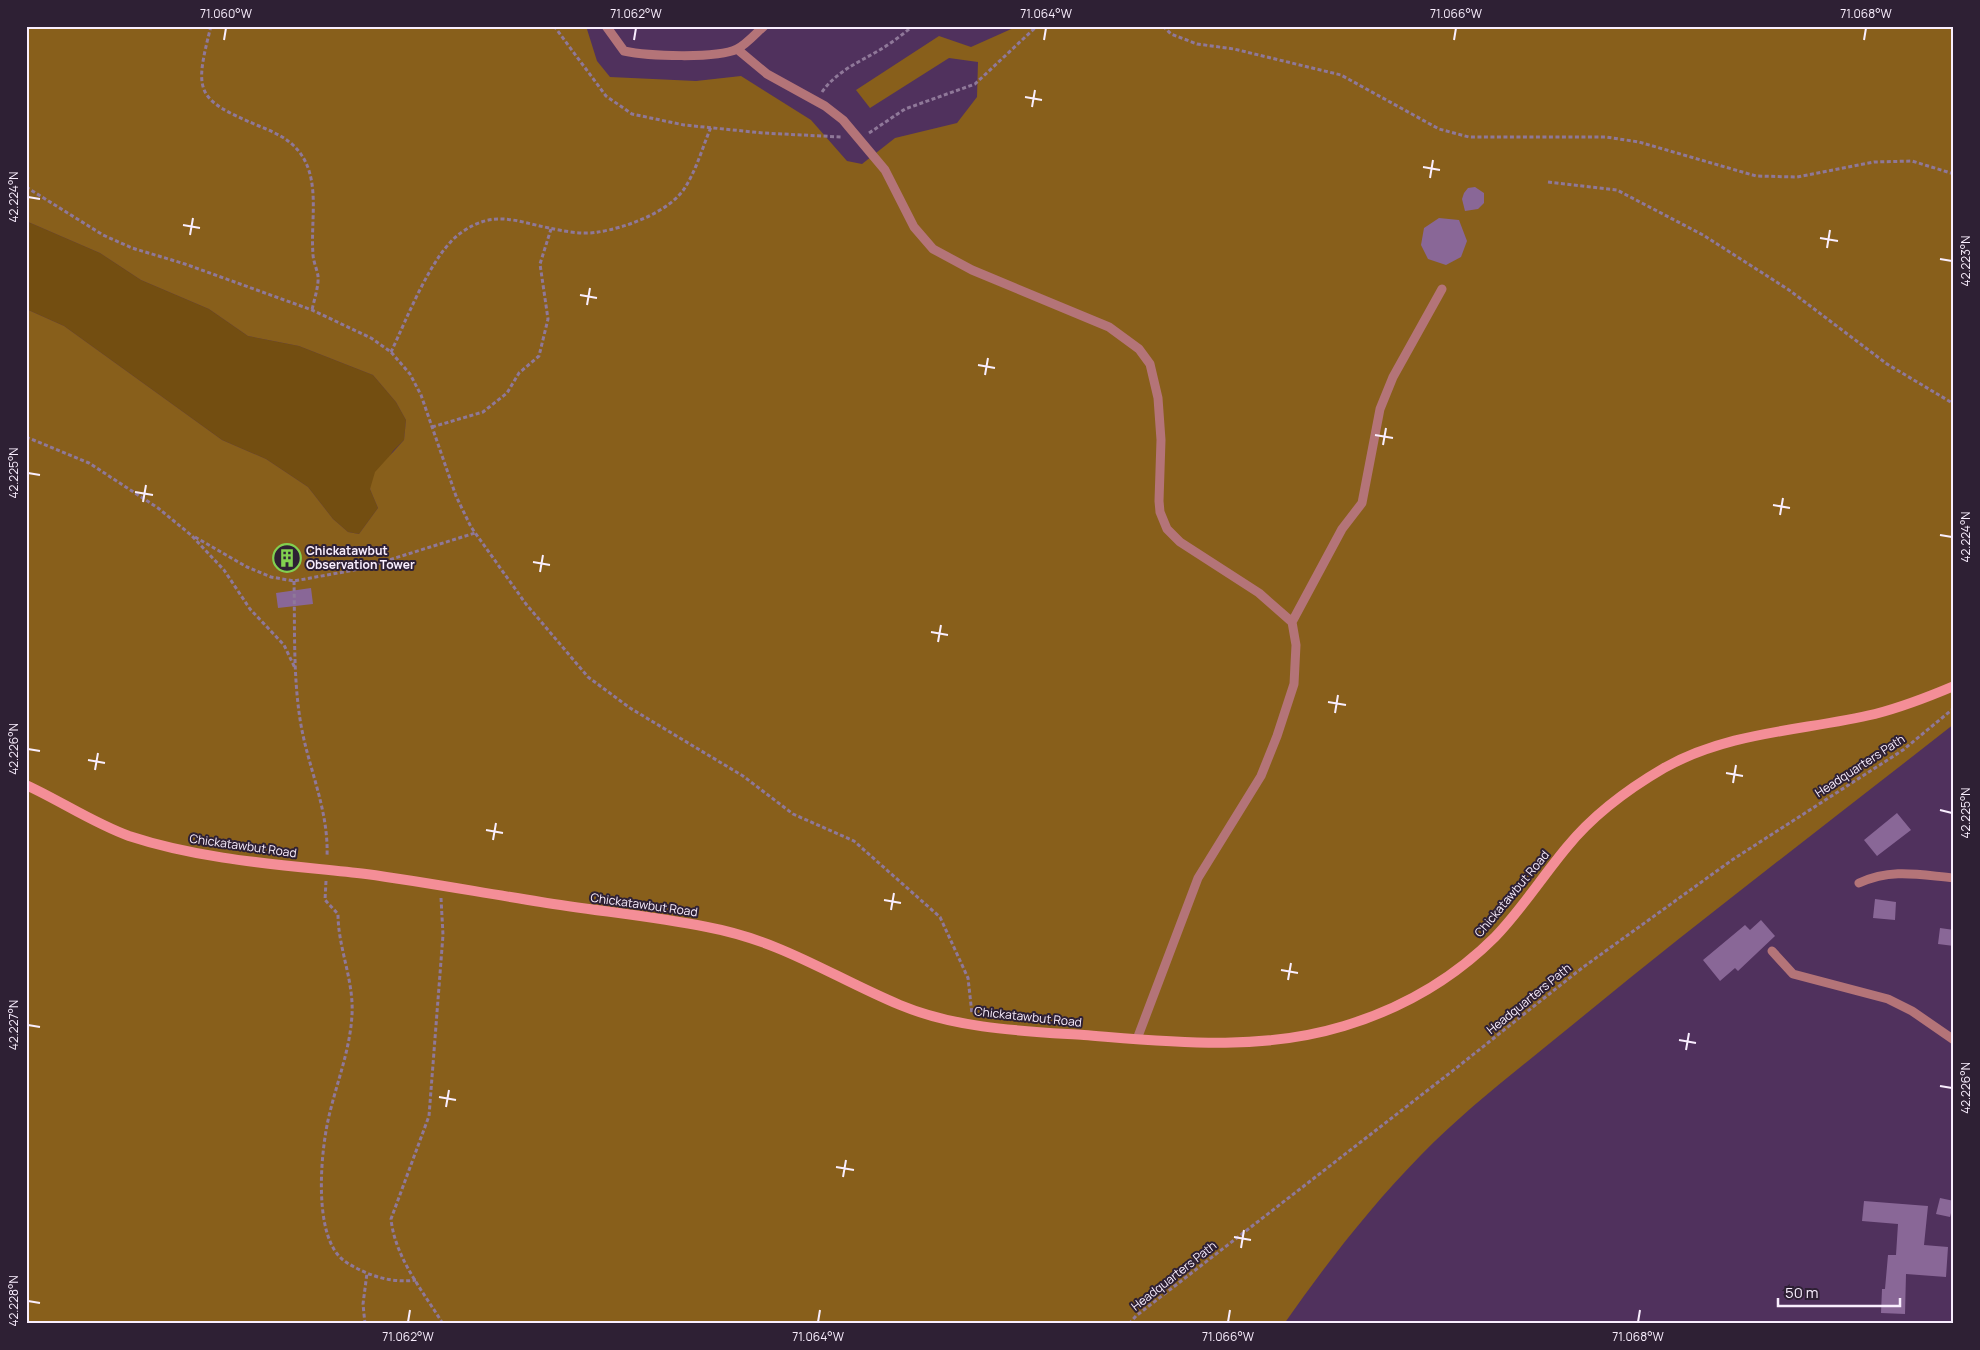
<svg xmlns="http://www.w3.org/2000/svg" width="1980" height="1350" viewBox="0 0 1980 1350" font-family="Manrope,sans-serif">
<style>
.green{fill:#734e11}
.forest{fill:#885f1b}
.building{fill:#896797}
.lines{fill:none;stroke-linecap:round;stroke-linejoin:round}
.path{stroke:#8f7899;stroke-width:3;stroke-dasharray:4 2.5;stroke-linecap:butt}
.service{stroke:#b47478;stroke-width:9}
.secondary{stroke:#f48e97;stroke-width:10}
.ticks{fill:none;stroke:#f9eefe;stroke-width:2}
.labels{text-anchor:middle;stroke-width:4;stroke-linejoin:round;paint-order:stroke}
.poi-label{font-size:12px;font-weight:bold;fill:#f9eefe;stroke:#2e2034;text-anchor:start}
.street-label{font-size:12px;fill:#f9eefe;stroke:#2e2034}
.neatline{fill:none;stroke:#f9eefe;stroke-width:2}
.ticks-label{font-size:12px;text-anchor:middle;fill:#f9eefe}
</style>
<rect width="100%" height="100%" fill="#50315d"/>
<path class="green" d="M 26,221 L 100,253 L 141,280 L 209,309 L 248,336 L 299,346 L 373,375 L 396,402 L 406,420 L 404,440 L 393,451 L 370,489 L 378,508 L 359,534 L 348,532 L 333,519 L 308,487 L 266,459 L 222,440 L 64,326 L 26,309 Z"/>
<path class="forest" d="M 26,26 L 586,26 L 597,61 L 610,77 L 696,81 L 741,76 L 811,120 L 847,161 L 862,164 L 895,138 L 957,123 L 977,97 L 978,62 L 949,58 L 870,108 L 856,90 L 939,36 L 971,47 L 1018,26 L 1954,26 L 1954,724 C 1828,823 1700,920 1576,1022 C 1524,1065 1469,1106 1421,1155 C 1370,1207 1326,1264 1284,1324 L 26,1324 L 26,309 L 64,326 L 222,440 L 266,459 L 308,487 L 333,519 L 348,532 L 359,534 L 378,508 L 370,489 L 375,472 L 404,440 L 406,420 L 396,402 L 373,375 L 299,346 L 248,336 L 209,309 L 141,280 L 100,253 L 26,221 Z"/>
<path class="building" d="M 1475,187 L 1484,193 L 1484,203 L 1478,209 L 1465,211 L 1462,199 L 1464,193 L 1468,188 Z
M 1439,218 L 1459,220 L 1467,241 L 1461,257 L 1446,265 L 1428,259 L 1421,245 L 1424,228 Z
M 294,549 L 296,565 L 281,567 L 278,551 Z
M 311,588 L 313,604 L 278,608 L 276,593 Z
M 1897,813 L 1911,830 L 1877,856 L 1864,840 Z
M 1875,899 L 1896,902 L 1895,920 L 1873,918 Z
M 1761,920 L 1775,936 L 1738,971 L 1735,968 L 1720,981 L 1703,960 L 1745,925 L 1750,930 Z
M 1940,928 L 1954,930 L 1954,946 L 1938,944 Z
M 1940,1198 L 1954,1201 L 1950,1217 L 1936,1214 Z
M 1864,1201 L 1928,1206 L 1924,1245 L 1948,1247 L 1946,1277 L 1906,1274 L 1905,1314 L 1881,1313 L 1882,1289 L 1885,1289 L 1888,1255 L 1896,1255 L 1898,1224 L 1862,1221 Z"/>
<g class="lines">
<path class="path" d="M 211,26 C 194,93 195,99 259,126 C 271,131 283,136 293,145 C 323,173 310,218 313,254 C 313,261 317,269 318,276 C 319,286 314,300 312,310
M 554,26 L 606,96 L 632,114 L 684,125 L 763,133 L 841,137
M 1163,26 L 1171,34 L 1197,44 L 1234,49 L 1341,75 L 1439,129 L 1469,137 L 1606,137 L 1639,142 L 1756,176 L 1797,177 L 1874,162 L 1912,161 L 1954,174
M 822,92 C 836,72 857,63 878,51 C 890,44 902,35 913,26
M 869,133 L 905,109 L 975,84 L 1037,26
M 1548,182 L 1617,190 L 1703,235 L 1789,290 L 1887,364 L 1954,404
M 26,187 L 103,235 L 132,248 L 185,264 L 312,310 L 371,338 L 391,352 L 410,374 L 421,395 L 456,496 L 471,527 L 526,604 L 588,677 L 630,708 L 743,776 L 793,814 L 854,841 L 940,917 L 968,978 L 972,1014
M 391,352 C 407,319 432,252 462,232 C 494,210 515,221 549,228 C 562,231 584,235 598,232 C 625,228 671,212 686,186 C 697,168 703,146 711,127
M 432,427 L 483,412 L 507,393 L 519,373 L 539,356 L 548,319 L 540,264 L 551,229
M 26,437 L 89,463 L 158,508 L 191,535 L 224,570 L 250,609 L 284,645 L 295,668
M 195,537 L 247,567 L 271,577 L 294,581 L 360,569 L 475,533
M 294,581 C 295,626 293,674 300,719 C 307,766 329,808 327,857
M 326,881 L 325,900 L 338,914 C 338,948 354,980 352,1015 C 350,1049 338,1079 330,1112 C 321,1146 313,1228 339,1256 C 344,1262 351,1265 358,1269 C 376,1278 396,1283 416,1280
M 441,898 L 443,935 L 429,1116 L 391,1219 C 395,1258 423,1291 443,1324
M 365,1324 L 363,1304 L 367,1273
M 1129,1324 L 1136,1316 L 1455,1069 L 1582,968 L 1732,860 L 1903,750 L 1954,708"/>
<path class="service" d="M 606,26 L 624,51 C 647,56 717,59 737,49 C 747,44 756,33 764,26
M 737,49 L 767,74 L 825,106 L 843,120 L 885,170 L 914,227 L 933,249 L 972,270 L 1109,327 L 1139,349 L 1150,364 L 1158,398 L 1161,440 L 1159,501 L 1160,512 L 1167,529 L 1180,542 L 1259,593 L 1292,622
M 1859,883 C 1893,868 1919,875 1954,878
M 1772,951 L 1793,974 L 1888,999 L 1912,1011 L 1954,1040
M 1137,1039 L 1198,878 L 1261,776 L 1277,736 L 1294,684 L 1296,645 L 1292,622 L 1342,529 L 1362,503 L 1380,409 L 1393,377 L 1442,289"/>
<path class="secondary" d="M 26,785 C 61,801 93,823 129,836 C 205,861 287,865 366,874 C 425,882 483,893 541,902 C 596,911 652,916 707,927 C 782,941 831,976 900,1005 C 958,1029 1022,1031 1084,1035 C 1172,1042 1258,1052 1344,1026 C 1400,1009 1453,979 1495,937 C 1522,909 1542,877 1567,847 C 1593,815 1628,789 1664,768 C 1730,731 1803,731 1875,714 C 1902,707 1928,697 1954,686"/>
</g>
<path class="ticks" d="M 224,40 L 226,28M 634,40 L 636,28M 1044,40 L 1046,28M 1454,40 L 1456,28M 1864,40 L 1866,28M 1025,97 L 1042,100M 1032,107 L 1035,90M 1423,167 L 1440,170M 1430,178 L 1433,160M 28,197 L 40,199M 183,225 L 200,228M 190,235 L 193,218M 1820,238 L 1838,241M 1827,248 L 1830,230M 1940,259 L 1952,261M 580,295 L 597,298M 587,305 L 590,288M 978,365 L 995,368M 985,375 L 988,358M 1375,435 L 1393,438M 1383,445 L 1386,428M 28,473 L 40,475M 135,492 L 153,495M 143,502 L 146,485M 1773,505 L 1790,508M 1780,515 L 1783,498M 1940,535 L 1952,537M 533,562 L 550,565M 540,572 L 543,555M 931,632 L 948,635M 938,642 L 941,625M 1328,702 L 1346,705M 1335,713 L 1338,695M 28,749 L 40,751M 88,760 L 105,763M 95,770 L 98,753M 1726,773 L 1743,776M 1733,783 L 1736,765M 1940,810 L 1952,813M 486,830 L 503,833M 493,840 L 496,823M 884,900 L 901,903M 891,910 L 894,893M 1281,970 L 1298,973M 1288,980 L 1291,963M 28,1025 L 40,1027M 1679,1040 L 1696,1043M 1686,1050 L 1689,1033M 1940,1086 L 1952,1088M 439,1097 L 456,1100M 446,1107 L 449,1090M 836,1167 L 854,1170M 843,1177 L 846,1160M 1234,1237 L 1251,1240M 1241,1248 L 1244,1230M 28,1301 L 40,1303M 408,1322 L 410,1310M 818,1322 L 820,1310M 1228,1322 L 1230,1310M 1638,1322 L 1640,1310"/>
<defs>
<symbol id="building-ring" viewBox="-11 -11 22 22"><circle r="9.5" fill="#2e2034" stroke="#82d050" stroke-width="1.5"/><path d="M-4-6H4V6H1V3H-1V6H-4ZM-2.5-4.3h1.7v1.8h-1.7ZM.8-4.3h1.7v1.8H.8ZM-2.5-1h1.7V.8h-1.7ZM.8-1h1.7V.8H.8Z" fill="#82d050"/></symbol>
</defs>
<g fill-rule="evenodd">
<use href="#building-ring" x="271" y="542" width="32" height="32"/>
</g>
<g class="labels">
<g class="poi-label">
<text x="306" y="555">Chickatawbut<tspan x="306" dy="14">Observation Tower</tspan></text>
</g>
<g class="street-label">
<text transform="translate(1860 766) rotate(-33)" y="4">Headquarters Path</text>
<text transform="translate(243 846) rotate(8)" y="4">Chickatawbut Road</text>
<text transform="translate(1512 894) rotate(-50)" y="4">Chickatawbut Road</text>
<text transform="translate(644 905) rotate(8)" y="4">Chickatawbut Road</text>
<text transform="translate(1529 999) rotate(-39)" y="4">Headquarters Path</text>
<text transform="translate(1028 1017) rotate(6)" y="4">Chickatawbut Road</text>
<text transform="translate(1174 1276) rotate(-38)" y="4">Headquarters Path</text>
</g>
</g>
<rect width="1980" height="1350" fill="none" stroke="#2e2034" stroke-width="55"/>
<path d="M1778 1298v8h122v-8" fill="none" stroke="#f9eefe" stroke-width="2.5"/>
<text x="1785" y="1298" font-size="15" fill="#f9eefe" stroke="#2e2034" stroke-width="4" paint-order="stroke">50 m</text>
<rect x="28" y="28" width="1924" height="1294" class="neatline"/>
<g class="ticks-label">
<text x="226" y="18">71.060°W</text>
<text x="636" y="18">71.062°W</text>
<text x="1046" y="18">71.064°W</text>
<text x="1456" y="18">71.066°W</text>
<text x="1866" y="18">71.068°W</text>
<text transform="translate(14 197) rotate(-90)" y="4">42.224°N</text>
<text transform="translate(1966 261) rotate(-90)" y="4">42.223°N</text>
<text transform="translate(14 473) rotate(-90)" y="4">42.225°N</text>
<text transform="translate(1966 537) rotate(-90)" y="4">42.224°N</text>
<text transform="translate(14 749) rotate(-90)" y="4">42.226°N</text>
<text transform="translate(1966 813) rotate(-90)" y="4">42.225°N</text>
<text transform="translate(14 1025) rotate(-90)" y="4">42.227°N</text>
<text transform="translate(1966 1088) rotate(-90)" y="4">42.226°N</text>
<text transform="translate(14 1301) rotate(-90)" y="4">42.228°N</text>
<text x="408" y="1341">71.062°W</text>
<text x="818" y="1341">71.064°W</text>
<text x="1228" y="1341">71.066°W</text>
<text x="1638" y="1341">71.068°W</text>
</g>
</svg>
